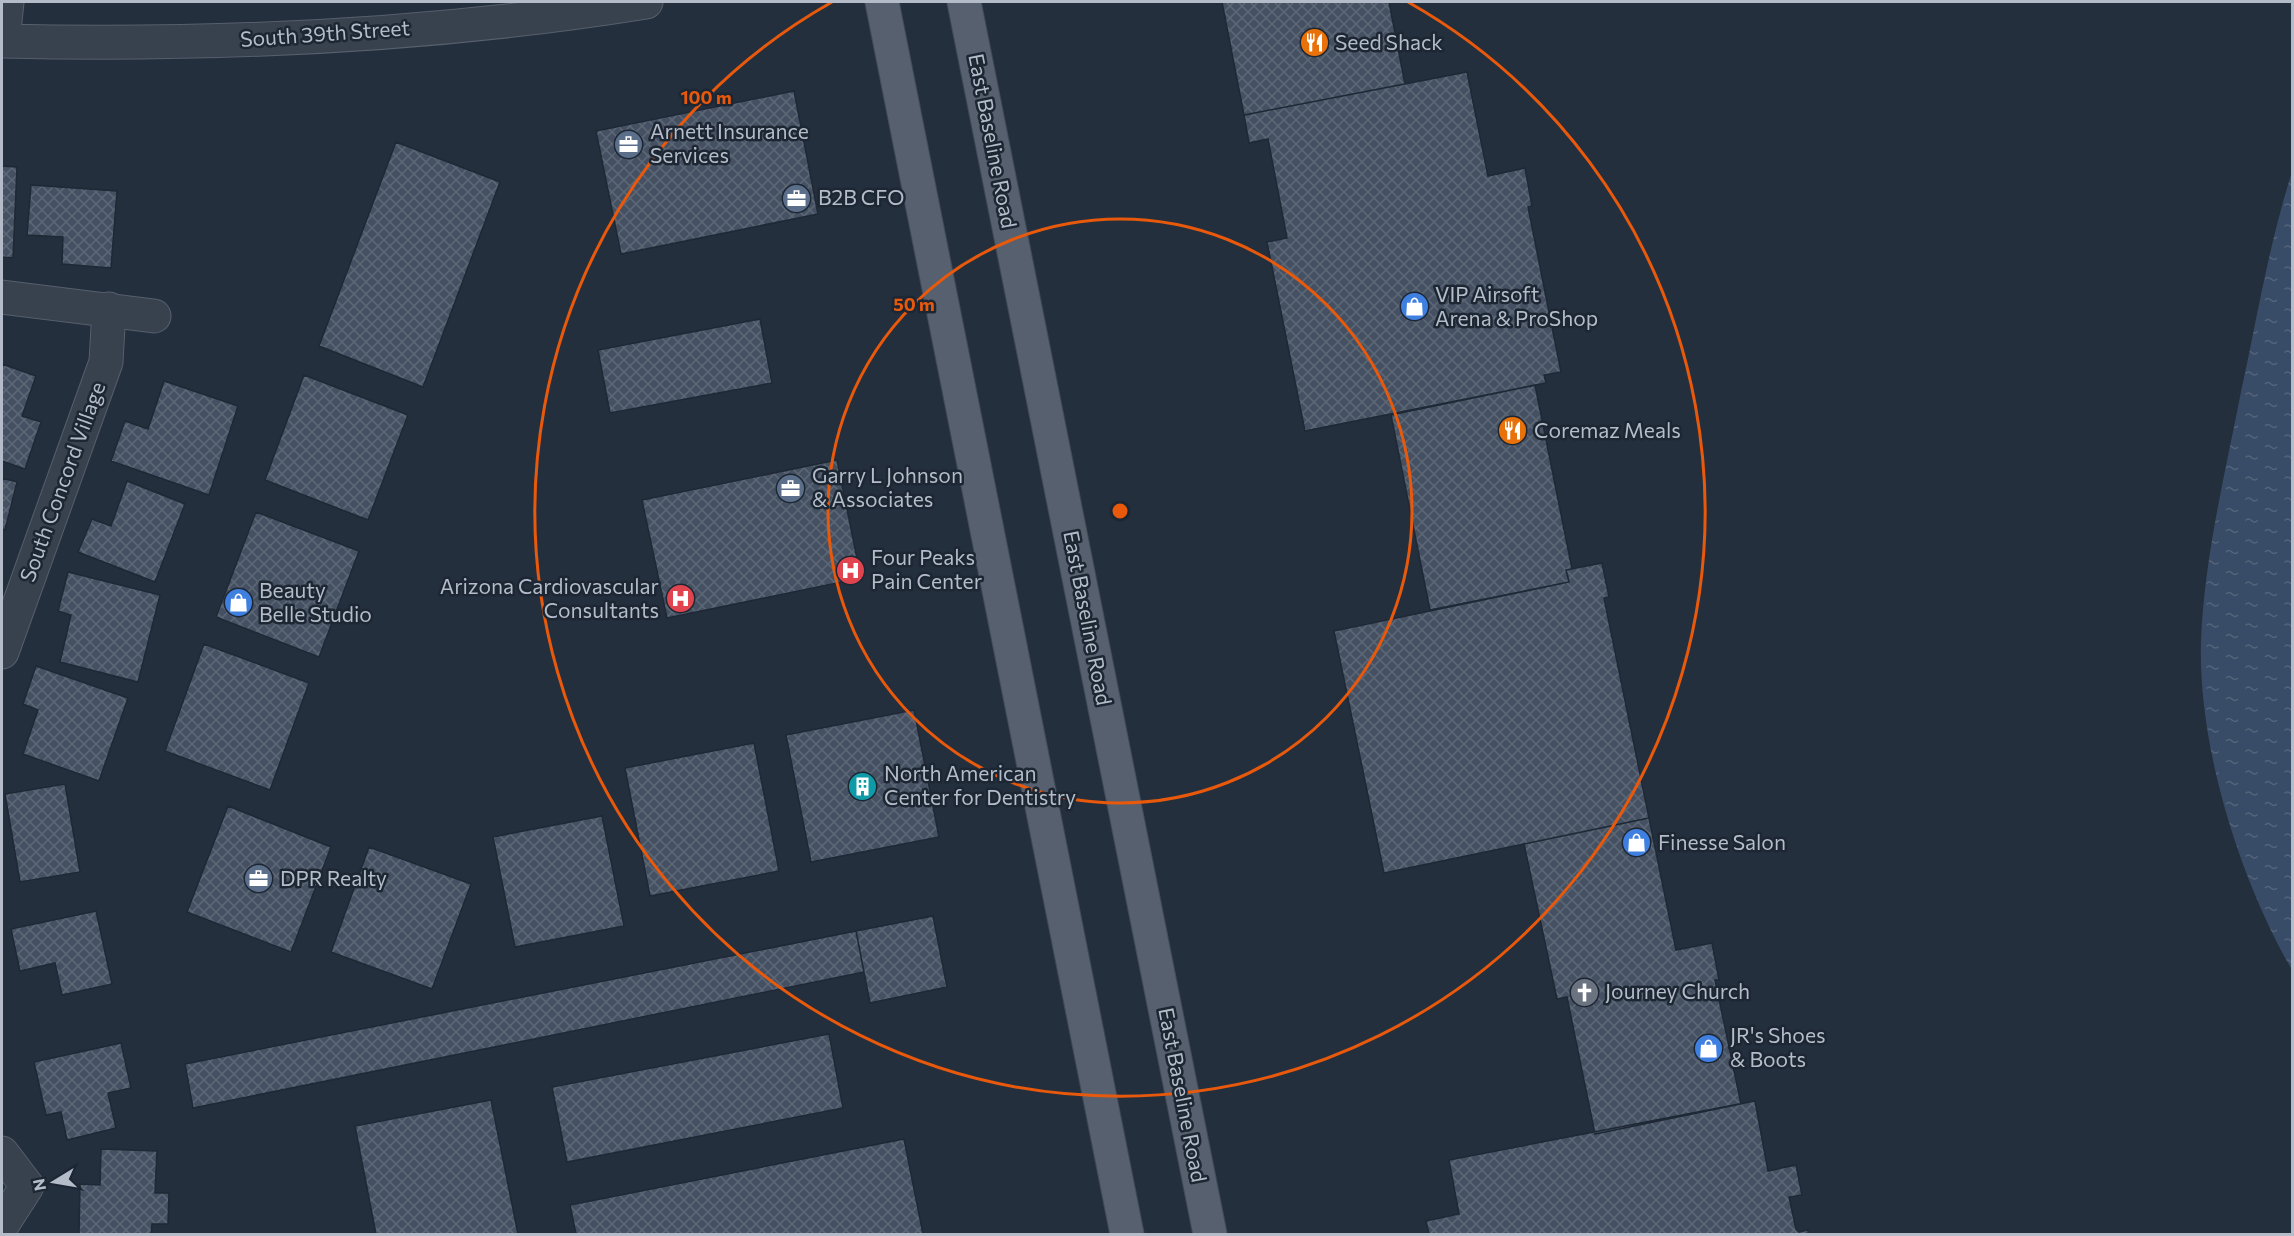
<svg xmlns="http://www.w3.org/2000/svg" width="2294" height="1236" viewBox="0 0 2294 1236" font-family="Commissioner,sans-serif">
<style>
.water{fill:url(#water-ripples)}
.building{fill:url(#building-cross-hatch);stroke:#1f2835;stroke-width:1.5}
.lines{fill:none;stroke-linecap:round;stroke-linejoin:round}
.minor-casing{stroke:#565f6c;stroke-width:35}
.major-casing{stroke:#414a57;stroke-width:35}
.minor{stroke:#38414e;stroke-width:33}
.major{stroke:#56606e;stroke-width:33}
.ring{fill:none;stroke:#e8590c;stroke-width:3}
.labels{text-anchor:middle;stroke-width:5;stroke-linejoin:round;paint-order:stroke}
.street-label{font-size:21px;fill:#b4bcc9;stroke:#1d2633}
.poi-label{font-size:21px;fill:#b4bcc9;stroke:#1d2633;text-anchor:start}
.centre{fill:#e8590c;stroke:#1d2633;stroke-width:3}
.ring-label{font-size:18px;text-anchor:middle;font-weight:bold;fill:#e8590c;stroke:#1d2633;stroke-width:5;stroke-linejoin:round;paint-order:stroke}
</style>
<defs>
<pattern id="water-ripples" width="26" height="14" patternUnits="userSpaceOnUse" patternTransform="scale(1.5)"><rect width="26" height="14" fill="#394c67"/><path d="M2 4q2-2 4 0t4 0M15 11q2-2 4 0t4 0" fill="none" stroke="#53647b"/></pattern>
<pattern id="building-cross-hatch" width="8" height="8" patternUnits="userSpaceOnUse" patternTransform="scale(1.5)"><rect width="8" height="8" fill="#455162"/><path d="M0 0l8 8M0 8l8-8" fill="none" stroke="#5d6877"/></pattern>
</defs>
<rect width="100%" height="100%" fill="#242f3e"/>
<path class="water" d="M 2292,172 L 2292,970 C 2240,880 2198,747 2201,642 C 2204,559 2225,474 2241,392 C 2257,318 2269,244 2292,172 Z"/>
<path class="building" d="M 1222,2 L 1389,2 L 1405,84 L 1244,115 Z
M 1467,72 L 1488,176 L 1525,168 L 1532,206 L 1528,207 L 1561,372 L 1544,375 L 1546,383 L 1305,431 L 1267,242 L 1287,238 L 1268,139 L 1249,143 L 1244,115 Z
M 794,91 L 818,214 L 621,254 L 596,131 Z
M 396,142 L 500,182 L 423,387 L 319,346 Z
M 2,166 L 17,167 L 13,258 L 2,257 Z
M 31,185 L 117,191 L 111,268 L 62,264 L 63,237 L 27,235 Z
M 760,319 L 772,383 L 610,413 L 598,350 Z
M 2,364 L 36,376 L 22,416 L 41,422 L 25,469 L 2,461 Z
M 304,375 L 408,415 L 368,520 L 265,480 Z
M 164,381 L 238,406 L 209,495 L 111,461 L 125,421 L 148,429 Z
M 1535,385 L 1572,569 L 1566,570 L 1569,582 L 1430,610 L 1391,415 Z
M 837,460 L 861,578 L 667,618 L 642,500 Z
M 2,478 L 17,482 L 5,530 L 2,529 Z
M 127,481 L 185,504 L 155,582 L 78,552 L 92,519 L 111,526 Z
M 256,512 L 359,551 L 319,657 L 216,617 Z
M 1602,563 L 1609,597 L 1604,598 L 1649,818 L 1384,873 L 1334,631 L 1569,582 L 1566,570 Z
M 68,572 L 160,595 L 138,682 L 60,662 L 71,615 L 58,611 Z
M 204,644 L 309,683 L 270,790 L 165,751 Z
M 36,666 L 128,698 L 99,781 L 23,754 L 38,710 L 23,704 Z
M 914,710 L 939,837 L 811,862 L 786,735 Z
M 754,743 L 779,871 L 650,896 L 625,768 Z
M 65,784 L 80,872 L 20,882 L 5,794 Z
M 228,806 L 331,847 L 291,952 L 187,912 Z
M 602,816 L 624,926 L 515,947 L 493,837 Z
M 1649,818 L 1676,950 L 1712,943 L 1719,980 L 1715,980 L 1741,1104 L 1595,1134 L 1567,997 L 1557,999 L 1524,844 Z
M 369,847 L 471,884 L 432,989 L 331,952 Z
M 96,911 L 112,984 L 62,995 L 55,963 L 20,971 L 11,929 Z
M 933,916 L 947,987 L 870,1003 L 856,931 Z
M 856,931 L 864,972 L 193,1108 L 185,1064 Z
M 829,1034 L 843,1108 L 567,1162 L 552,1087 Z
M 121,1043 L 131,1088 L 108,1093 L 116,1128 L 67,1140 L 61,1112 L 46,1115 L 34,1062 Z
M 491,1100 L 518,1234 L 376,1234 L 355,1126 Z
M 1755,1101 L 1768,1171 L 1796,1165 L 1802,1195 L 1789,1197 L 1796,1229 L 1799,1232 L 1808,1230 L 1808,1234 L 1429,1234 L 1426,1221 L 1459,1214 L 1449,1160 Z
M 904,1139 L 923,1234 L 576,1234 L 570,1205 Z
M 101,1149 L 157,1151 L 155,1193 L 169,1193 L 168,1224 L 152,1224 L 151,1234 L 79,1234 L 80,1184 L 100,1185 Z"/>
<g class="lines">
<defs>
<path id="minor" d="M 2,41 C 217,46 434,36 646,2
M 3,41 L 7,2
M 2,297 L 154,316
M 2,652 L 106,362 L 109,309
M 2,1153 L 27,1186 L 2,1225"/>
<path id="major" d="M 882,2 L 1127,1234
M 964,2 L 1210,1234"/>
</defs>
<use href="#minor" class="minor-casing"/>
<use href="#major" class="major-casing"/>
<use href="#minor" class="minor"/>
<use href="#major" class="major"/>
</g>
<g class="ring">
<circle cx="1120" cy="511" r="292"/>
<path d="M1408 2A585 585 0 1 1 832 2"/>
</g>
<defs>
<symbol id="restaurant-disc" viewBox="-11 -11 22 22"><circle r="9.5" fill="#e8710a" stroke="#1d2633"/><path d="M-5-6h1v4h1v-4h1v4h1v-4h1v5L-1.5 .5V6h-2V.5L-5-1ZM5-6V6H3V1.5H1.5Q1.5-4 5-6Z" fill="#fff"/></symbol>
<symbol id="office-disc" viewBox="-11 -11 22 22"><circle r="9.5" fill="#5c6f8a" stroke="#1d2633"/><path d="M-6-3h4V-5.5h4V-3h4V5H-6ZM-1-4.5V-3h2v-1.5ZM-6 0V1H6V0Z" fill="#fff"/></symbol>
<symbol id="shop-disc" viewBox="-11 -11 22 22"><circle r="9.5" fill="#3f7fe0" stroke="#1d2633"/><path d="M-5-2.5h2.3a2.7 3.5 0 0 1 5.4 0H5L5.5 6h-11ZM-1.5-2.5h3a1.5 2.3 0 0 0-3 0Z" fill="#fff"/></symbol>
<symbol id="hospital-disc" viewBox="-11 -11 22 22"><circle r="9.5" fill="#e0444e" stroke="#1d2633"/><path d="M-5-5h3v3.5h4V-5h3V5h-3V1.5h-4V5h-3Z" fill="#fff"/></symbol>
<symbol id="building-disc" viewBox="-11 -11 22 22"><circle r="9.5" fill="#0f9aa8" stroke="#1d2633"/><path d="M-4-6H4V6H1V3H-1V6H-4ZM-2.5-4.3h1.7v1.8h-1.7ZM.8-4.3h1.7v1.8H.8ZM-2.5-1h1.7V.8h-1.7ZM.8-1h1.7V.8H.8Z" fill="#fff"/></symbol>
<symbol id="church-disc" viewBox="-11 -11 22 22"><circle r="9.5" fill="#6b7280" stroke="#1d2633"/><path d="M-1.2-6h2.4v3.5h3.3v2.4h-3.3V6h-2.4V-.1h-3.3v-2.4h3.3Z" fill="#fff"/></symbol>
</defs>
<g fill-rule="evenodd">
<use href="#restaurant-disc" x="1298" y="26" width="33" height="33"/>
<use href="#office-disc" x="612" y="128" width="33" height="33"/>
<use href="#office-disc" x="780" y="182" width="33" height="33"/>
<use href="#shop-disc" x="1398" y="290" width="33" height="33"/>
<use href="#restaurant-disc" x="1496" y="414" width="33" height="33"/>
<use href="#office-disc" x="774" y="472" width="33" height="33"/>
<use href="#hospital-disc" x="834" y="554" width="33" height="33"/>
<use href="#hospital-disc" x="664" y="582" width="33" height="33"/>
<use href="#shop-disc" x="222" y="586" width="33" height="33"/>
<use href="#building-disc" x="846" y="770" width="33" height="33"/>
<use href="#shop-disc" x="1620" y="826" width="33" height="33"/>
<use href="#office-disc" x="242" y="862" width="33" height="33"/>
<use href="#church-disc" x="1568" y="976" width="33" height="33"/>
<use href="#shop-disc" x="1692" y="1032" width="33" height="33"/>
</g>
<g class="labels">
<g class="street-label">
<text transform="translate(325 34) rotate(-4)" y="7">South 39th Street</text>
<text transform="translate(992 141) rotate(79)" y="7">East Baseline Road</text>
<text transform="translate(63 482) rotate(-70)" y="7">South Concord Village</text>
<text transform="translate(1087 618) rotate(79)" y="7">East Baseline Road</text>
<text transform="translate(1182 1095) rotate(79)" y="7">East Baseline Road</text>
</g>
<g class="poi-label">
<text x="1335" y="50">Seed Shack</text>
<text x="650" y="139">Arnett Insurance<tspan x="650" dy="24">Services</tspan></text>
<text x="818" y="205">B2B CFO</text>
<text x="1435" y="302">VIP Airsoft<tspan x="1435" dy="24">Arena &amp; ProShop</tspan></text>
<text x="1534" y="438">Coremaz Meals</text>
<text x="812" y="483">Garry L Johnson<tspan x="812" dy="24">&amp; Associates</tspan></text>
<text x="871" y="565">Four Peaks<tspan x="871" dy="24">Pain Center</tspan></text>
<text x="659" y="594" text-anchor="end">Arizona Cardiovascular<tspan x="659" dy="24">Consultants</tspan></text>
<text x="259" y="598">Beauty<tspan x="259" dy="24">Belle Studio</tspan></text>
<text x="884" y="781">North American<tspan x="884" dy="24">Center for Dentistry</tspan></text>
<text x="1658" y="850">Finesse Salon</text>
<text x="280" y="886">DPR Realty</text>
<text x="1605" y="999">Journey Church</text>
<text x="1730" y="1043">JR's Shoes<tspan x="1730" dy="24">&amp; Boots</tspan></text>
</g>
</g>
<circle cx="1120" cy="511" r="9" class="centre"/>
<g class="ring-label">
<text x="706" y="104">100 m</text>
<text x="914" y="311">50 m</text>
</g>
<rect width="2294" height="1236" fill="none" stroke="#b4bcc9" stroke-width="6"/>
<g transform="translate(54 1182) rotate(259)" stroke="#1d2633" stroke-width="4.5" paint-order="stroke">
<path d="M0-4.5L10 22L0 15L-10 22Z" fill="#b4bcc9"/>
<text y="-9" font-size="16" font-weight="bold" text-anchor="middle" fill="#b4bcc9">N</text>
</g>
</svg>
